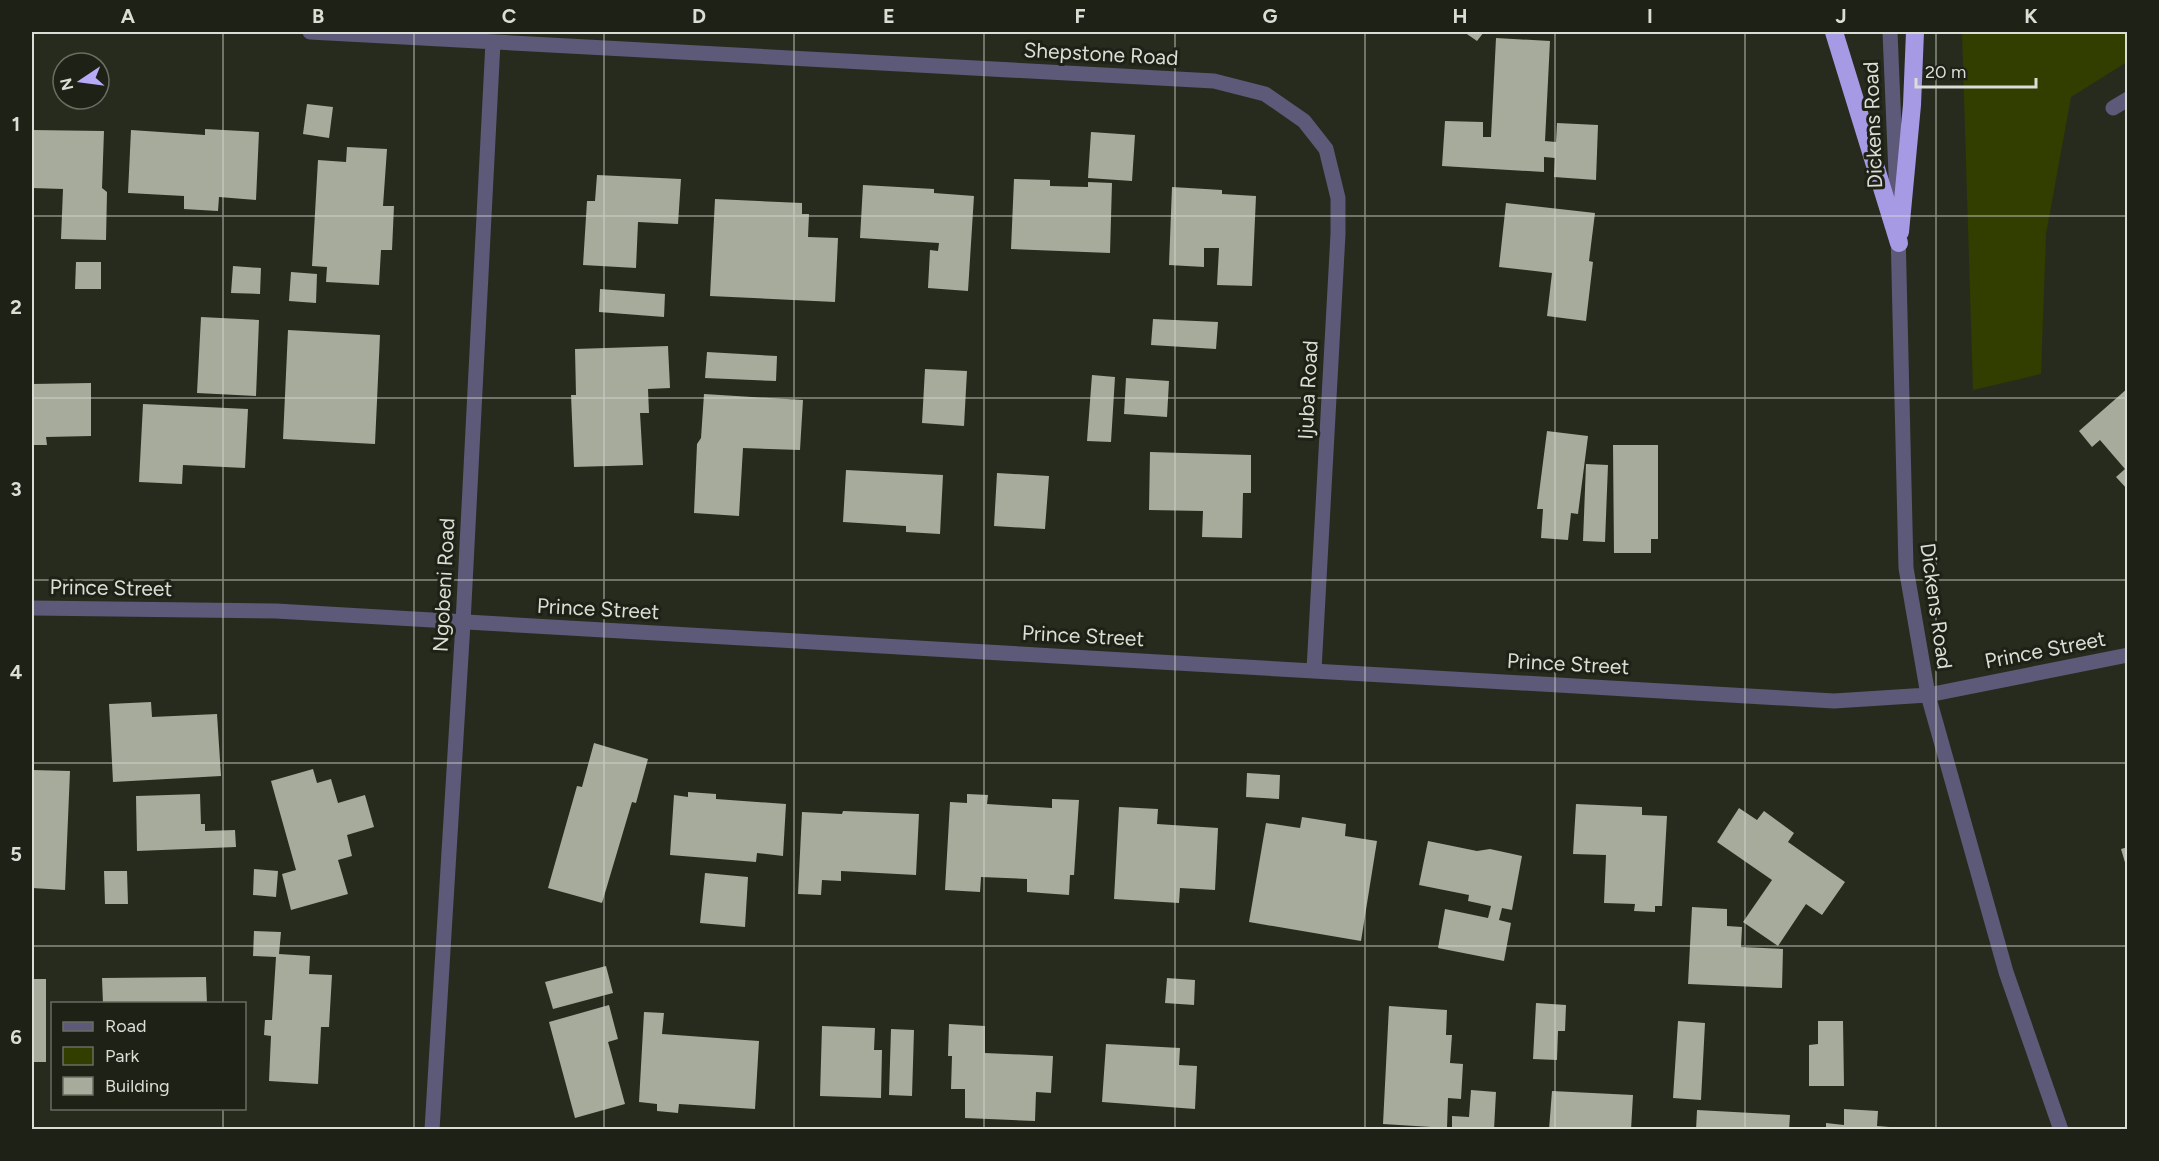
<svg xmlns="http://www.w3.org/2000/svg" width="2159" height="1161" viewBox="0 0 2159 1161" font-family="Figtree,sans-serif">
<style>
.green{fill:#323d00}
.building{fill:#a6ab9b}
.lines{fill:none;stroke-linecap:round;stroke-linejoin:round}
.minor{stroke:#5d5978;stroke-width:15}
.highway{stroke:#a69ae5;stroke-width:18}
.grid{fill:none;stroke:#dbded6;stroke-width:1.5;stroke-opacity:0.55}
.labels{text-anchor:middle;stroke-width:6;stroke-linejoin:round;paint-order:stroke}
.street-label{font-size:21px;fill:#dbded6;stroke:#1e2115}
.neatline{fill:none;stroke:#dbded6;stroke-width:2}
.grid-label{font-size:20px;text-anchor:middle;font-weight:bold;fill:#dbded6}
</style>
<rect width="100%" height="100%" fill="#272b1e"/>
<path class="green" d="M 1962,32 L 2128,32 L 2127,62 L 2071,97 L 2046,234 L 2041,374 L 1973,390 Z"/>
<path class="building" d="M 1464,32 L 1484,32 L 1477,41 Z
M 1496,38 L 1550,41 L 1545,141 L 1556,142 L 1557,123 L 1598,125 L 1596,180 L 1554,177 L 1555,158 L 1544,157 L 1544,172 L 1442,166 L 1445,121 L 1483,122 L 1483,137 L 1491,137 Z
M 307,104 L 333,107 L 329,138 L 303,134 Z
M 205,129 L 259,132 L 256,200 L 219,197 L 218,211 L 184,209 L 184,196 L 128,193 L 131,130 L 205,135 Z
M 32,130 L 104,131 L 102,188 L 107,192 L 106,240 L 61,239 L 63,189 L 32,188 Z
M 1091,132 L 1135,135 L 1132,181 L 1088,178 Z
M 347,147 L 387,149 L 383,206 L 394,206 L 392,250 L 381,250 L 379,285 L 326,282 L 327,267 L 312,266 L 318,160 L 346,162 Z
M 597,175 L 681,179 L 678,224 L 638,222 L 636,268 L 583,265 L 587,201 L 595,201 Z
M 1014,179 L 1050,180 L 1050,186 L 1088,187 L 1088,182 L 1112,183 L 1110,253 L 1011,249 Z
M 863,185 L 934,189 L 934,193 L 974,196 L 968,291 L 928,288 L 930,250 L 938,251 L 939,243 L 860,238 Z
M 1172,187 L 1222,190 L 1222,194 L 1256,196 L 1252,286 L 1217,285 L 1219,248 L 1204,248 L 1204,267 L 1169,265 Z
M 715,199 L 802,203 L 802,214 L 809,214 L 808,237 L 838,238 L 835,302 L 710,296 Z
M 1506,203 L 1595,213 L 1589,261 L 1593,262 L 1586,321 L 1547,316 L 1552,273 L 1499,267 Z
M 76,262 L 101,262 L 101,289 L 75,289 Z
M 233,266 L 261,268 L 260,294 L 231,293 Z
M 291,272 L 317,274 L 316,303 L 289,301 Z
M 600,289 L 665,294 L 664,317 L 599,312 Z
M 201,317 L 259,320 L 256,396 L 197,393 Z
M 1153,319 L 1218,322 L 1216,349 L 1151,345 Z
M 288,330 L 380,335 L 375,444 L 283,439 Z
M 668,346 L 670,388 L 648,389 L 649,413 L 640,413 L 643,465 L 574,467 L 571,395 L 576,395 L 575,349 Z
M 707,352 L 777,356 L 776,381 L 705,378 Z
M 925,369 L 967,371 L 964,426 L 922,423 Z
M 1092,375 L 1115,377 L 1111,442 L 1087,441 Z
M 1126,378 L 1169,381 L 1167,417 L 1124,414 Z
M 91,383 L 91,436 L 46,437 L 47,445 L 32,445 L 32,384 Z
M 2128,388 L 2128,490 L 2116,477 L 2125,469 L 2100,440 L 2092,447 L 2079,431 Z
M 704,394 L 803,400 L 800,450 L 743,448 L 739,516 L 694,513 L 697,444 L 701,438 Z
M 143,404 L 248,409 L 245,468 L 183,465 L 182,484 L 139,482 Z
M 1547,431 L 1588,436 L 1578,514 L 1571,513 L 1568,540 L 1541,538 L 1543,509 L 1537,509 Z
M 1613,445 L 1658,445 L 1658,539 L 1651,539 L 1651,553 L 1614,553 Z
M 1150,452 L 1251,455 L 1251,493 L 1243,493 L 1242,538 L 1202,537 L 1203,511 L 1149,510 Z
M 1586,464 L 1608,465 L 1605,542 L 1583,541 Z
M 846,470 L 943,475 L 940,534 L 906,532 L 906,526 L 843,522 Z
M 997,473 L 1049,476 L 1045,529 L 994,526 Z
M 151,702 L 152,717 L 217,714 L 221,776 L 113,782 L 109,704 Z
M 594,743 L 648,759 L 636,803 L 632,802 L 602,903 L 548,888 L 577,786 L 582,787 Z
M 313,769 L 317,783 L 331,779 L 338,803 L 365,795 L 374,827 L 347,835 L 352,856 L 338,860 L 348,894 L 291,910 L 282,874 L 296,870 L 271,781 Z
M 32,770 L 70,771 L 65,890 L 32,888 Z
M 1247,773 L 1280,775 L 1279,799 L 1246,797 Z
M 688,792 L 716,794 L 716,799 L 786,804 L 783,856 L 757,853 L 756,862 L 670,855 L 674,795 L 688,797 Z
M 200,794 L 201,824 L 205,824 L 205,831 L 235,830 L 236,847 L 137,851 L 136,796 Z
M 967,794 L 988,795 L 987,804 L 1052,808 L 1052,799 L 1079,800 L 1074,875 L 1070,875 L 1069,895 L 1027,892 L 1027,879 L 981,877 L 980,892 L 945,890 L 950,802 L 967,803 Z
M 1576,804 L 1642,807 L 1642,815 L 1667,816 L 1662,906 L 1655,906 L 1655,912 L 1634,911 L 1635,904 L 1604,903 L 1606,855 L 1573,854 Z
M 1119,807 L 1158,809 L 1157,824 L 1218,828 L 1215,890 L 1180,888 L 1179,903 L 1114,899 Z
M 1739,808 L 1757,820 L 1764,811 L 1794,833 L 1788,842 L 1845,882 L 1822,915 L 1806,904 L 1778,946 L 1743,922 L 1772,880 L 1717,842 Z
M 843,811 L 919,814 L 916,875 L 841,871 L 841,881 L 822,880 L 821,895 L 798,894 L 802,812 L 842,814 Z
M 1302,817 L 1346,824 L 1345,836 L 1377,841 L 1361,941 L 1249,922 L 1266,823 L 1300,828 Z
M 1428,841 L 1477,851 L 1490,849 L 1522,856 L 1512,910 L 1502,908 L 1499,920 L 1511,923 L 1504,961 L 1438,948 L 1445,909 L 1488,918 L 1491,906 L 1468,901 L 1469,895 L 1419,885 Z
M 2128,847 L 2128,869 L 2127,869 L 2121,849 Z
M 254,869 L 278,871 L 276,897 L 253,895 Z
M 104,871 L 127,871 L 128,904 L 105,904 Z
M 705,873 L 748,877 L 745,927 L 700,923 Z
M 1692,907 L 1727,909 L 1727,926 L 1742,927 L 1741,947 L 1783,949 L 1782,988 L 1688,984 Z
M 254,931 L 281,932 L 279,954 L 310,956 L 309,974 L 332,975 L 329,1027 L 321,1027 L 318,1084 L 269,1081 L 271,1036 L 264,1035 L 265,1020 L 272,1020 L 276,957 L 253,956 Z
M 606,966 L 613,993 L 553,1009 L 545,982 Z
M 206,977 L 207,1004 L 103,1004 L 102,978 Z
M 1167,978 L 1195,980 L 1194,1005 L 1165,1003 Z
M 32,979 L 46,979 L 46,1062 L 32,1062 Z
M 1536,1003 L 1566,1005 L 1565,1031 L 1558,1031 L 1557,1060 L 1533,1059 Z
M 609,1005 L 618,1039 L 608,1042 L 625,1104 L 575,1118 L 549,1022 Z
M 1389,1006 L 1447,1010 L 1446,1035 L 1452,1035 L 1450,1063 L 1463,1064 L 1461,1099 L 1448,1098 L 1447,1128 L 1383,1124 Z
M 644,1012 L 664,1013 L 662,1034 L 759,1041 L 755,1109 L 679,1104 L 678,1113 L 657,1111 L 657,1104 L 639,1102 Z
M 1678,1021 L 1705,1023 L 1701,1100 L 1673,1098 Z
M 1818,1021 L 1843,1021 L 1844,1086 L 1809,1086 L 1809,1045 L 1818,1044 Z
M 949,1024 L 985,1026 L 985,1053 L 1053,1056 L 1051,1093 L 1036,1092 L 1035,1121 L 965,1118 L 965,1089 L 951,1089 L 952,1056 L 948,1056 Z
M 822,1026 L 875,1028 L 874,1050 L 882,1050 L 881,1098 L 820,1096 Z
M 891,1029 L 914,1030 L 912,1096 L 889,1095 Z
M 1106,1044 L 1180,1048 L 1179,1065 L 1197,1066 L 1195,1109 L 1102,1102 Z
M 1471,1090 L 1496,1092 L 1494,1130 L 1452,1130 L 1452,1116 L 1469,1117 Z
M 1552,1091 L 1633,1095 L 1631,1130 L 1549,1130 Z
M 1844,1109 L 1878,1111 L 1877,1126 L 1902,1128 L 1902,1130 L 1826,1130 L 1826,1123 L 1844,1125 Z
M 1697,1110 L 1790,1115 L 1789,1130 L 1696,1130 Z"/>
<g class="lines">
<path class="minor" d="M 310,32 L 1214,81 L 1265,94 L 1304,121 L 1326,149 L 1338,198 L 1338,234 L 1314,670
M 1890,32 L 1897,198
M 2113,108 L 2128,99
M 1898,231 L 1906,568 L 1928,695 L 2006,972 L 2061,1130
M 32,608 L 276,611 L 1834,701 L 1928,695 L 2128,655
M 432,1130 L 463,623 L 493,42"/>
<path class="highway" d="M 1834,32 L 1899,243
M 1900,232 L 1912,105 L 1915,32"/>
</g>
<path class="grid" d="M 223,32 L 223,1004M 414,32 L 414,1130M 604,32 L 604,1130M 794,32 L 794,1130M 984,32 L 984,1130M 1175,32 L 1175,1130M 1365,32 L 1365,1130M 1555,32 L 1555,1130M 1745,32 L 1745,1130M 1936,32 L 1936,1130M 32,216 L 2128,216M 32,398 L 2128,398M 32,580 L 2128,580M 32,763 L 2128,763M 32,946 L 2128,946M 223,1108 L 223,1130"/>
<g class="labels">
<g class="street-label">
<text transform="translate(1101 54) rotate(3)" y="7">Shepstone Road</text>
<text transform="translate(1873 125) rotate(-92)" y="7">Dickens Road</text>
<text transform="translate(1308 390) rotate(-87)" y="7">Ijuba Road</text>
<text transform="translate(444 585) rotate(-87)" y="7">Ngobeni Road</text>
<text transform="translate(111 588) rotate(1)" y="7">Prince Street</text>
<text transform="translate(1936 606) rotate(82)" y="7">Dickens Road</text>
<text transform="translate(598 609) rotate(3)" y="7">Prince Street</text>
<text transform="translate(1083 636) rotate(3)" y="7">Prince Street</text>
<text transform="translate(2045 650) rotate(-11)" y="7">Prince Street</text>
<text transform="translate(1568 664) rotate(3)" y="7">Prince Street</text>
</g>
</g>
<rect width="2159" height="1161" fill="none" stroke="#1e2115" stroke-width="66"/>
<rect x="51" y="1002" width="195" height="108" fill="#1e2115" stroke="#6a6d62" stroke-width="1.5"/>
<rect x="63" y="1022" width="30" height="9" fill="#5d5978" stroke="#6a6d62" stroke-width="1.5"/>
<text x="105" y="1032" font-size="18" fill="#dbded6">Road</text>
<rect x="63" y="1047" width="30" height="18" fill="#323d00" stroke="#6a6d62" stroke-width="1.5"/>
<text x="105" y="1062" font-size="18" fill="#dbded6">Park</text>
<rect x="63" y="1077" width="30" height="18" fill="#a6ab9b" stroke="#6a6d62" stroke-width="1.5"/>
<text x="105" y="1092" font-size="18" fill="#dbded6">Building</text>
<g transform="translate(81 81) rotate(257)"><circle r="28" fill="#1e2115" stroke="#6a6d62" stroke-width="1.5"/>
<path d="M0-4.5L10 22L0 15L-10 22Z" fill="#b7abf8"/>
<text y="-9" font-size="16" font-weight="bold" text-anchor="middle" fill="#dbded6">N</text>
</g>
<path d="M1916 78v9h120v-9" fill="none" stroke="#dbded6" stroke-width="3"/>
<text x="1925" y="78" font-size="18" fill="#dbded6" stroke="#1e2115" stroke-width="4.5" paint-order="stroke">20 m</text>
<rect x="33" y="33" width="2093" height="1095" class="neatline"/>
<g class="grid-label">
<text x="128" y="23">A</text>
<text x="318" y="23">B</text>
<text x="509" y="23">C</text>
<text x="699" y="23">D</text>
<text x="889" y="23">E</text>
<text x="1080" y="23">F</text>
<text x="1270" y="23">G</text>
<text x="1460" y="23">H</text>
<text x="1650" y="23">I</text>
<text x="1841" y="23">J</text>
<text x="2031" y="23">K</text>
<text x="16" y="131">1</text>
<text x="16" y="314">2</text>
<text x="16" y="496">3</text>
<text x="16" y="679">4</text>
<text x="16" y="861">5</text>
<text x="16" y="1044">6</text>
</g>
</svg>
